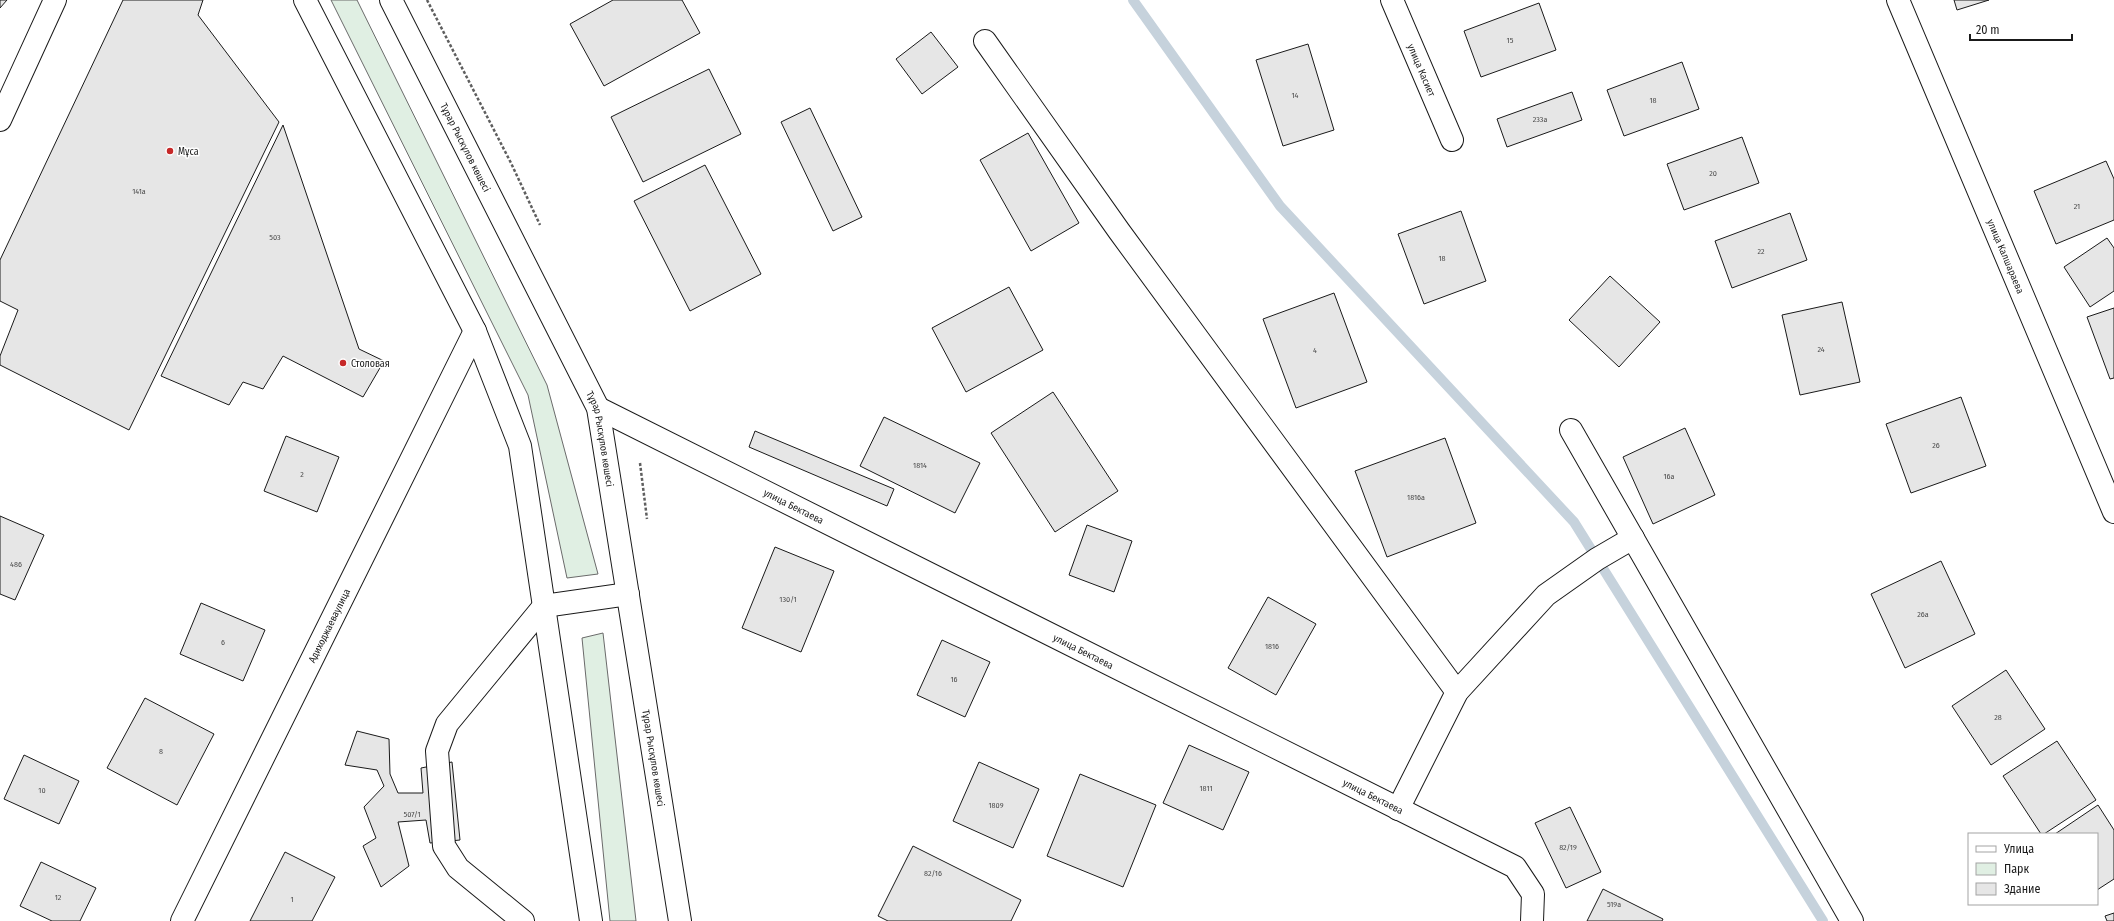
<svg xmlns="http://www.w3.org/2000/svg" width="2114" height="921" viewBox="0 0 2114 921" font-family="'Fira Sans Condensed',sans-serif">
<style>
.green{fill:#e0efe3;stroke:#6a6a6a}
.lines{fill:none;stroke-linecap:round;stroke-linejoin:round}
.stream{stroke:#c6d2dc;stroke-width:10}
.building{fill:#e6e6e6;stroke:#1a1a1a}
.minor-casing{stroke:#1a1a1a;stroke-width:24}
.major-casing{stroke:#1a1a1a;stroke-width:24}
.path{stroke:#5f5f5f;stroke-width:2.5;stroke-dasharray:3 2;stroke-linecap:butt}
.minor{stroke:#fff;stroke-width:22}
.major{stroke:#fff;stroke-width:22}
.poi-dot{fill:#c62828;stroke:#fff;stroke-width:1.5}
.labels{text-anchor:middle;stroke-width:3;stroke-linejoin:round;paint-order:stroke}
.number-label{font-size:8px;fill:#4d4d4d}
.street-label{font-size:10px;fill:#1a1a1a;stroke:#fff}
.poi-label{font-size:10px;fill:#1a1a1a;stroke:#fff;text-anchor:start}
</style>
<rect width="100%" height="100%" fill="#fff"/>
<path class="green" d="M 331,0 L 357,0 L 547,385 L 598,574 L 567,578 L 528,395 Z
M 603,633 L 636,921 L 610,921 L 582,638 Z"/>
<g class="lines">
<path class="stream" d="M 1133,0 L 1280,206 L 1574,522 L 1823,921"/>
</g>
<path class="building" d="M 0,0 L 7,0 L 0,8 Z
M 123,0 L 203,0 L 198,15 L 279,122 L 129,430 L 0,365 L 0,356 L 18,310 L 0,301 L 0,260 Z
M 613,0 L 682,0 L 700,33 L 604,86 L 570,24 Z
M 1954,0 L 1989,0 L 1957,10 Z
M 1539,3 L 1556,50 L 1481,77 L 1464,31 Z
M 931,32 L 958,67 L 922,94 L 896,59 Z
M 1308,44 L 1334,130 L 1283,146 L 1256,60 Z
M 1682,62 L 1699,109 L 1624,136 L 1607,90 Z
M 709,69 L 741,134 L 643,182 L 611,117 Z
M 1572,92 L 1582,120 L 1507,147 L 1497,119 Z
M 810,108 L 862,217 L 833,231 L 781,122 Z
M 283,125 L 359,349 L 384,361 L 363,397 L 283,356 L 263,389 L 243,382 L 229,405 L 161,376 Z
M 1028,133 L 1079,223 L 1031,251 L 980,160 Z
M 1742,137 L 1759,183 L 1684,210 L 1667,164 Z
M 2106,161 L 2114,179 L 2114,220 L 2056,244 L 2034,191 Z
M 705,165 L 761,274 L 690,311 L 634,201 Z
M 1461,211 L 1486,281 L 1424,304 L 1398,234 Z
M 1790,213 L 1807,260 L 1732,288 L 1715,241 Z
M 2107,238 L 2114,248 L 2114,291 L 2090,307 L 2064,267 Z
M 1610,276 L 1660,322 L 1619,367 L 1569,320 Z
M 1009,287 L 1043,350 L 966,392 L 932,328 Z
M 1334,293 L 1367,382 L 1296,408 L 1263,319 Z
M 1842,302 L 1860,382 L 1800,395 L 1782,315 Z
M 2114,308 L 2114,378 L 2110,379 L 2087,317 Z
M 1053,392 L 1118,491 L 1055,532 L 991,433 Z
M 1961,397 L 1986,466 L 1911,493 L 1886,424 Z
M 884,417 L 980,463 L 955,513 L 860,466 Z
M 1685,428 L 1715,495 L 1653,524 L 1623,457 Z
M 755,431 L 894,489 L 887,506 L 749,447 Z
M 286,436 L 339,457 L 317,512 L 264,491 Z
M 1445,438 L 1476,523 L 1387,557 L 1355,471 Z
M 0,516 L 44,535 L 15,600 L 0,594 Z
M 1087,525 L 1132,541 L 1114,592 L 1069,575 Z
M 775,547 L 834,571 L 801,652 L 742,628 Z
M 1941,561 L 1975,634 L 1905,668 L 1871,594 Z
M 1268,597 L 1316,624 L 1276,695 L 1228,668 Z
M 201,603 L 265,630 L 243,681 L 180,654 Z
M 942,640 L 990,662 L 965,717 L 917,695 Z
M 2006,670 L 2045,729 L 1991,765 L 1952,706 Z
M 145,698 L 214,734 L 177,805 L 107,768 Z
M 357,731 L 389,739 L 390,774 L 398,793 L 423,793 L 421,768 L 452,762 L 460,840 L 430,843 L 426,820 L 398,822 L 409,866 L 381,887 L 363,846 L 376,838 L 364,807 L 384,786 L 377,770 L 345,765 Z
M 2057,741 L 2096,800 L 2044,834 L 2041,834 L 2003,776 Z
M 1189,745 L 1249,772 L 1223,830 L 1163,803 Z
M 24,755 L 79,781 L 59,824 L 4,799 Z
M 979,762 L 1039,789 L 1013,848 L 953,821 Z
M 1080,774 L 1156,805 L 1123,887 L 1047,856 Z
M 2098,805 L 2114,830 L 2114,879 L 2097,890 L 2097,834 L 2055,834 Z
M 1570,807 L 1601,872 L 1566,888 L 1535,823 Z
M 913,846 L 1021,900 L 1011,921 L 888,921 L 878,916 Z
M 285,852 L 335,877 L 312,921 L 250,921 Z
M 41,862 L 96,888 L 80,921 L 52,921 L 20,906 Z
M 1603,889 L 1663,919 L 1662,921 L 1587,921 Z
M 2114,913 L 2114,921 L 2107,921 L 2105,916 Z"/>
<g class="lines">
<defs>
<g id="minor">
<path id="s1" d="M 1392,0 L 1452,140"/>
<path id="s2" d="M 1898,0 L 2114,512"/>
<path d="M 985,41 L 1119,231 L 1457,692"/>
<path d="M 0,120 L 55,0"/>
<path id="s3" d="M 598,408 L 1515,867 L 1533,894 L 1532,921"/>
<path d="M 1571,430 L 1852,921"/>
<path d="M 1398,809 L 1457,692 L 1546,595 L 1597,559 L 1633,538"/>
<path id="s4" d="M 182,921 L 475,331"/>
<path d="M 523,921 L 458,868 L 444,846 L 437,751 L 447,724 L 544,606"/>
</g>
<g id="major">
<path d="M 305,0 L 475,331 L 520,446 L 591,921"/>
<path id="s5" d="M 391,0 L 598,408 L 680,921"/>
<path d="M 544,606 L 628,594"/>
</g>
</defs>
<use href="#minor" class="minor-casing"/>
<use href="#major" class="major-casing"/>
<path class="path" d="M 427,0 L 511,163 L 540,225
M 640,463 L 647,519"/>
<use href="#minor" class="minor"/>
<use href="#major" class="major"/>
</g>
<g class="poi-dot">
<circle cx="170" cy="151" r="4"/>
<circle cx="343" cy="363" r="4"/>
</g>
<g class="labels">
<g class="number-label">
<text x="1510" y="43">15</text>
<text x="1295" y="98">14</text>
<text x="1653" y="103">18</text>
<text x="1540" y="122">233а</text>
<text x="1713" y="176">20</text>
<text x="139" y="194">141а</text>
<text x="2077" y="209">21</text>
<text x="275" y="240">503</text>
<text x="1761" y="254">22</text>
<text x="1442" y="261">18</text>
<text x="1821" y="352">24</text>
<text x="1315" y="353">4</text>
<text x="1936" y="448">26</text>
<text x="920" y="468">1814</text>
<text x="302" y="477">2</text>
<text x="1669" y="479">16а</text>
<text x="1416" y="500">1816а</text>
<text x="16" y="567">486</text>
<text x="788" y="602">130/1</text>
<text x="1923" y="617">26а</text>
<text x="223" y="645">6</text>
<text x="1272" y="649">1816</text>
<text x="954" y="682">16</text>
<text x="1998" y="720">28</text>
<text x="161" y="754">8</text>
<text x="1206" y="791">1811</text>
<text x="42" y="793">10</text>
<text x="996" y="808">1809</text>
<text x="412" y="817">507/1</text>
<text x="1568" y="850">82/19</text>
<text x="933" y="876">82/16</text>
<text x="58" y="900">12</text>
<text x="292" y="902">1</text>
<text x="1614" y="907">519а</text>
</g>
<g class="street-label">
<text dy="4" stroke="none"><textPath href="#s1" startOffset="76">улица Касиет</textPath></text>
<text dy="4" stroke="none"><textPath href="#s5" startOffset="165">Тұрар Рыскұлов көшесі</textPath></text>
<text dy="4" stroke="none"><textPath href="#s2" startOffset="278">улица Калшараева</textPath></text>
<text dy="4" stroke="none"><textPath href="#s5" startOffset="488">Тұрар Рыскұлов көшесі</textPath></text>
<text dy="4" stroke="none"><textPath href="#s3" startOffset="219">улица Бектаева</textPath></text>
<text dy="4" stroke="none"><textPath href="#s4" startOffset="330">Адиходжаеваулица</textPath></text>
<text dy="4" stroke="none"><textPath href="#s3" startOffset="543">улица Бектаева</textPath></text>
<text dy="4" stroke="none"><textPath href="#s5" startOffset="812">Тұрар Рыскұлов көшесі</textPath></text>
<text dy="4" stroke="none"><textPath href="#s3" startOffset="867">улица Бектаева</textPath></text>
</g>
<g class="poi-label">
<text x="178" y="155">Мұса</text>
<text x="351" y="367">Столовая</text>
</g>
</g>
<rect x="1968" y="833" width="130" height="72" fill="#ffffff" stroke="#a3a3a3"/>
<rect x="1976" y="846" width="20" height="6" fill="#ffffff" stroke="#a3a3a3"/>
<text x="2004" y="853" font-size="12" fill="#1a1a1a">Улица</text>
<rect x="1976" y="863" width="20" height="12" fill="#e0efe3" stroke="#a3a3a3"/>
<text x="2004" y="873" font-size="12" fill="#1a1a1a">Парк</text>
<rect x="1976" y="883" width="20" height="12" fill="#e6e6e6" stroke="#a3a3a3"/>
<text x="2004" y="893" font-size="12" fill="#1a1a1a">Здание</text>
<path d="M1970 34v6h102v-6" fill="none" stroke="#1a1a1a" stroke-width="2"/>
<text x="1976" y="34" font-size="12" fill="#1a1a1a" stroke="#ffffff" stroke-width="3" paint-order="stroke">20 m</text>
</svg>
